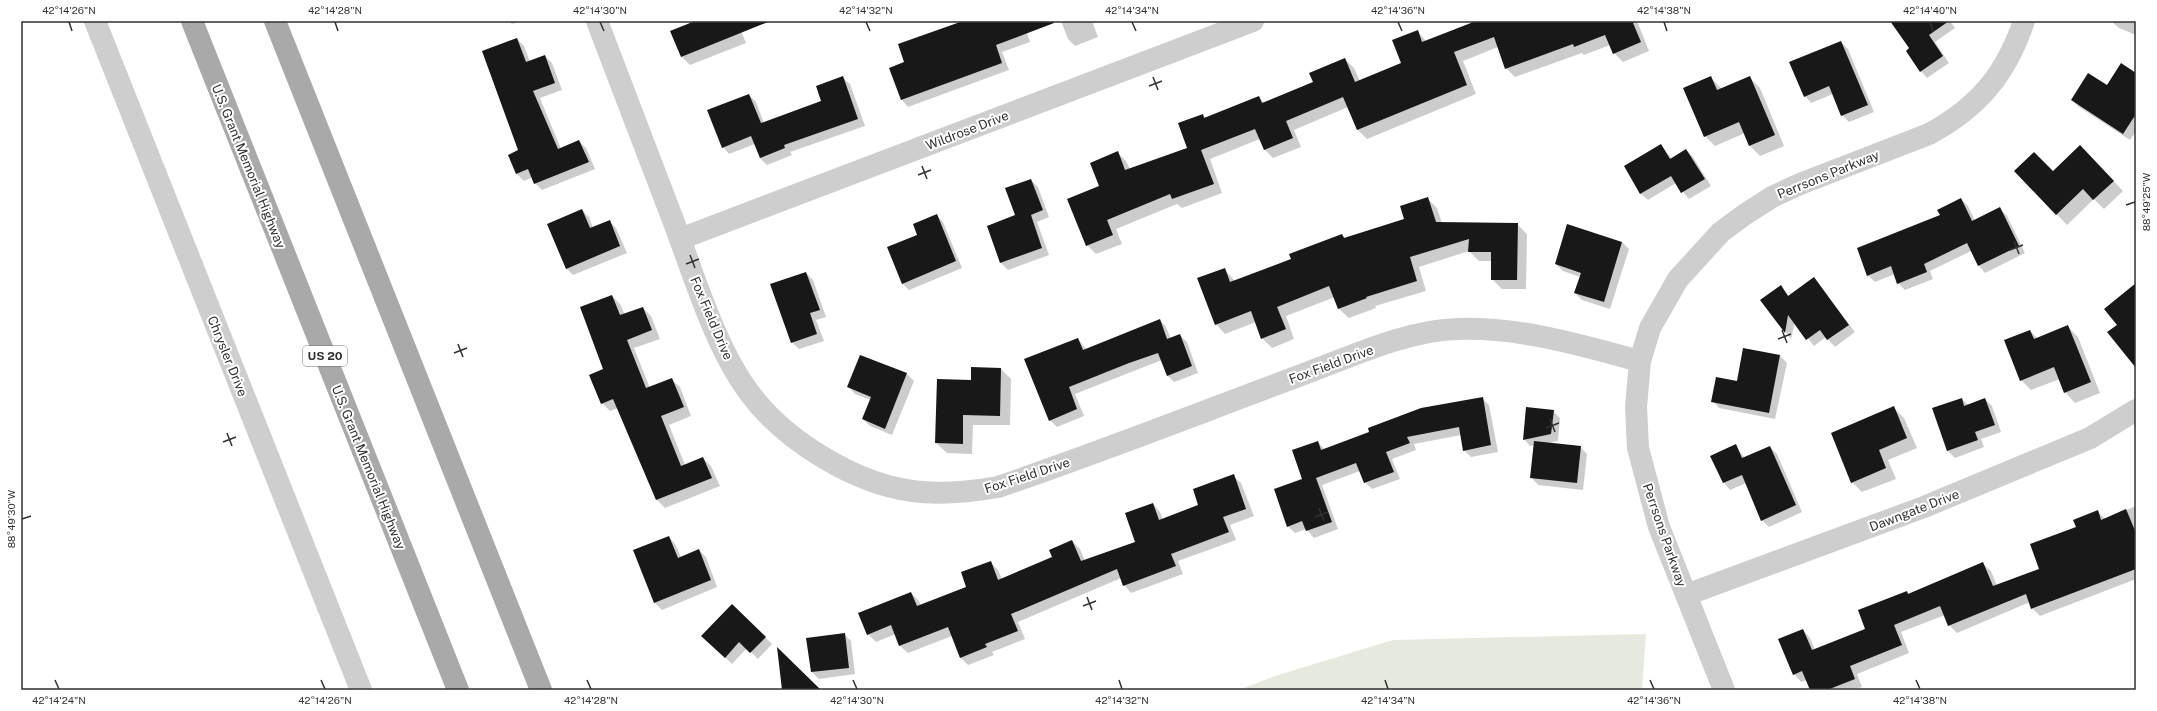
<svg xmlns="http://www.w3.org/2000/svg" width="2157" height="711" viewBox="0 0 2157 711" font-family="'Public Sans',sans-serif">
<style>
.green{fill:#e6e9dd}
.shadow{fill:#0003}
.building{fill:#181818}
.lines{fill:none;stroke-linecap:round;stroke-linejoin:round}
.minor{stroke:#cecece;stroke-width:22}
.major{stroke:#a9a9a9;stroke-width:22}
.ticks{fill:none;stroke:#313131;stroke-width:1.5}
.labels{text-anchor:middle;stroke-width:4;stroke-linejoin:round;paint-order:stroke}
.shield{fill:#fff;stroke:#6f6f6f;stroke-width:1}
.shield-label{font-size:12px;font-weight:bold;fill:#313131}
.street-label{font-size:13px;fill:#313131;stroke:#fff}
.neatline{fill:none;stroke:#313131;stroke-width:1.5}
.ticks-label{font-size:10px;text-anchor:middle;fill:#313131}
</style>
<rect width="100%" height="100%" fill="#fff"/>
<path class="green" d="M 1646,634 L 1642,690 L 1238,690 L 1275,676 L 1393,640 Z"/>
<path class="shadow" d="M 509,21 L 521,21 L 512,24 Z
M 737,21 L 746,43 L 690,65 L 682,57 Z
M 966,21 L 1023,21 L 1030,42 L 1002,52 L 1009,70 L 908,107 L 902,100 L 890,68 L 905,63 Z
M 1061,21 L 1092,21 L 1098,37 L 1075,46 L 1068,39 Z
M 1477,21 L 1637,21 L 1649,51 L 1623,62 L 1614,53 L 1610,45 L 1584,55 L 1582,53 L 1515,77 L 1506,68 L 1498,47 L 1463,61 L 1476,94 L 1367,139 L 1358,130 L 1348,107 L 1294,130 L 1301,147 L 1273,158 L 1264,149 L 1260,139 L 1210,159 L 1222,193 L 1182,208 L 1177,204 L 1116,229 L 1122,244 L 1096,254 L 1087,245 L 1100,187 L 1117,152 L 1126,161 L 1130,169 L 1188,148 L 1203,115 L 1206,118 L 1259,97 L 1264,103 L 1314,82 L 1345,59 L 1354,68 L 1360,81 L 1403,64 L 1417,31 L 1427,42 Z
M 1895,21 L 1950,21 L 1955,28 L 1935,42 L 1949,63 L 1927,78 L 1921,71 Z
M 2136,21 L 2136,35 L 2119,28 L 2112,22 Z
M 517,39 L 524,46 L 530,62 L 545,56 L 552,63 L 562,90 L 540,98 L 561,149 L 579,141 L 586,148 L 595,169 L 542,190 L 535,183 L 533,177 L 524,181 L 517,174 L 520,151 Z
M 1841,42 L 1848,49 L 1874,112 L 1849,122 L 1842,115 L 1833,94 L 1811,103 L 1805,96 Z
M 2136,74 L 2136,131 L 2130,140 L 2079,107 L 2072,100 Z
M 843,78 L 850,84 L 865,126 L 790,152 L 792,155 L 767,165 L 760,158 L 755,144 L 729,154 L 723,147 L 749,95 L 756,102 L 764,123 L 822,102 Z
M 1711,78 L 1722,89 L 1750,78 L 1760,88 L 1784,146 L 1760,156 L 1750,146 L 1745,133 L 1715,146 L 1705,136 Z
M 1661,145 L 1672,159 L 1686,150 L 1693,157 L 1711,186 L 1689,199 L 1676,183 L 1648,200 L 1641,194 L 1625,167 Z
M 2090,156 L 2123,191 L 2104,209 L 2094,199 L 2067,225 L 2016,171 L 2053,172 Z
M 1031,180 L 1038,187 L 1049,217 L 1037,222 L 1049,255 L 1008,270 L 1001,263 Z
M 1428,199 L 1437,208 L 1442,223 L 1517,224 L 1527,234 L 1526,289 L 1502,289 L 1492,279 L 1492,261 L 1479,261 L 1469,251 L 1419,267 L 1426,291 L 1375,306 L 1376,308 L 1349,318 L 1339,309 L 1335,297 L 1286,316 L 1294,339 L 1272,348 L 1262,338 L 1256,322 L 1225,334 L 1216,324 L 1224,269 L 1235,281 L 1292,259 L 1342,235 L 1345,238 L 1405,220 Z
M 1961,199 L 1968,206 L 1975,221 L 2000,209 L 2007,216 L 2025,253 L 1985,273 L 1979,266 L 1971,251 L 1930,271 L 1933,279 L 1905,290 L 1898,283 L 1895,274 L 1875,282 L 1868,275 Z
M 582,210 L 589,217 L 593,228 L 609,221 L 616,228 L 627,253 L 573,275 L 566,268 Z
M 936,215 L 943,222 L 962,268 L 909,290 L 902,283 Z
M 1622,242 L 1629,249 L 1610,309 L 1582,300 L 1575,293 L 1580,277 L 1563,271 L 1556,264 Z
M 806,273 L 813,280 L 826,317 L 816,320 L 824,341 L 799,349 L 792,342 Z
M 1814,278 L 1855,332 L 1835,347 L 1826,337 L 1814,346 L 1795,322 L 1791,339 L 1762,300 L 1781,287 L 1789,296 Z
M 612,296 L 620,304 L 625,315 L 643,308 L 651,316 L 660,339 L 634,348 L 650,388 L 671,379 L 680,387 L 691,416 L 669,425 L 685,465 L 703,458 L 711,466 L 720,486 L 665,508 L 657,500 L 618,408 L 610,411 L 602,403 Z
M 1160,320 L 1166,327 L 1171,339 L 1180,335 L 1187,342 L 1198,373 L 1174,382 L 1167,375 L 1162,360 L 1075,394 L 1084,416 L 1057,427 L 1050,420 L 1078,339 L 1086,349 Z
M 2068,327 L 2078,337 L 2100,393 L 2075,403 L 2065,392 L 2060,379 L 2031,390 L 2021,380 L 2030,331 L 2038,339 Z
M 861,356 L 907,374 L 914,381 L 892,435 L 870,426 L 863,419 L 871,400 L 855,394 L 849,387 Z
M 1780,356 L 1787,363 L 1775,419 L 1719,408 L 1713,401 L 1737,382 Z
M 1001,369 L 1011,379 L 1010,425 L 973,425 L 972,454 L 947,453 L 936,443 L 972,381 Z
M 1482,398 L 1489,405 L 1498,452 L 1471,457 L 1464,450 L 1461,435 L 1414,444 L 1416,450 L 1392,459 L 1400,479 L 1372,489 L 1365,482 L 1360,471 L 1322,485 L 1338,529 L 1314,538 L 1306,529 L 1295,533 L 1288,526 L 1318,442 L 1325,450 Z
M 1962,399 L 1968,405 L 1985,399 L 1992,406 L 2001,432 L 1981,439 L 1984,447 L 1955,458 L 1948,451 L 1934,409 Z
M 1894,408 L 1904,418 L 1917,448 L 1888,460 L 1896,479 L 1862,492 L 1852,482 Z
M 1553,411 L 1560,418 L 1558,441 L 1547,443 L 1580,447 L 1587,454 L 1583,490 L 1538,485 L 1532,478 L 1535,445 L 1530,446 L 1524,439 Z
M 1735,446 L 1745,458 L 1770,447 L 1777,454 L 1802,512 L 1769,527 L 1762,520 L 1746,483 L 1730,490 L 1724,483 Z
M 1233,476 L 1241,483 L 1254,516 L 1230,525 L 1236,540 L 1178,561 L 1183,574 L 1131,593 L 1124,585 L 1121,578 L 1018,622 L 1025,639 L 992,652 L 994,655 L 968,665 L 960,657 L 952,636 L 908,653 L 900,646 L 896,634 L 876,642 L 868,634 L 911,593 L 919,601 L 921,606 L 968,587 L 990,562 L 998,570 L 1002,579 L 1053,558 L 1072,541 L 1080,549 L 1085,561 L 1136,542 L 1153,504 L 1160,512 L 1163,520 L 1200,505 Z
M 2136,506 L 2136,579 L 2040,616 L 2032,608 L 2030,602 L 1957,633 L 1949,625 L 1945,615 L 1901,632 L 1909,653 L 1857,674 L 1862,687 L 1853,690 L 1811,690 L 1807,680 L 1801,682 L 1794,674 L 1803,630 L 1810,638 L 1815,650 L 1866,629 L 1907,592 L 1909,594 L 1983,564 L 1991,571 L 1997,586 L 2040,570 L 2077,528 L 2097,511 L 2105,519 Z
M 669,537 L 675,544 L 681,557 L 699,550 L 706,557 L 717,587 L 662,610 L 655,603 L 634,551 Z
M 732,605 L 772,644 L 758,659 L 747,648 L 732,664 L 703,636 Z
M 844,634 L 851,641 L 855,674 L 819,679 L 812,672 L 807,639 Z"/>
<path class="building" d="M 695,21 L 768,21 L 768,22 L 681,57 L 670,31 Z
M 963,21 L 1054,21 L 1054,23 L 996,45 L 1002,63 L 901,100 L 889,68 L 904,62 L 898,44 Z
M 1476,21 L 1636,21 L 1633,23 L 1641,42 L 1613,54 L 1605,35 L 1574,47 L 1573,44 L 1505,69 L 1494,37 L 1454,52 L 1467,85 L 1357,130 L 1343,97 L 1286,121 L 1293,138 L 1264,150 L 1255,129 L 1201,150 L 1214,184 L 1172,199 L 1170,194 L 1107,220 L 1113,235 L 1086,246 L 1067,199 L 1099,186 L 1090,163 L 1118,151 L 1125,170 L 1187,148 L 1178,123 L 1203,114 L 1204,118 L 1259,96 L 1262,103 L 1313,82 L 1309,73 L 1345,58 L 1355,82 L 1401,63 L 1392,40 L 1418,30 L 1422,42 Z
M 1890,21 L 1949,21 L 1929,35 L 1943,56 L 1920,72 L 1906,51 L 1909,48 Z
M 517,38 L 526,62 L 545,55 L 555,83 L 533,91 L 558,149 L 579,140 L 589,162 L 534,184 L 528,169 L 516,174 L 508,155 L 518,150 L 482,51 Z
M 1841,41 L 1868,105 L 1841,116 L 1829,86 L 1804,97 L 1789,62 Z
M 2121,63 L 2136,73 L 2136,114 L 2123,134 L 2071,100 L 2088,73 L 2107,85 Z
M 843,76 L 858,119 L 784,145 L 785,148 L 760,158 L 751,136 L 722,148 L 707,110 L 749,94 L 761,123 L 821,101 L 816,86 Z
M 1711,76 L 1717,90 L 1750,76 L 1775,135 L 1749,146 L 1739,122 L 1704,137 L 1683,88 Z
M 1661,144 L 1670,159 L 1686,149 L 1705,179 L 1681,193 L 1671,176 L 1640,194 L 1624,166 Z
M 2080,145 L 2114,181 L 2093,200 L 2083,189 L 2056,215 L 2014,171 L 2034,152 L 2053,171 Z
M 1031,179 L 1043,210 L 1031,215 L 1042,248 L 1000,263 L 987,226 L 1015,215 L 1005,188 Z
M 1428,197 L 1436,222 L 1518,223 L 1517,280 L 1491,280 L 1491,252 L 1468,252 L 1469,239 L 1410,257 L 1417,281 L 1366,297 L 1367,298 L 1338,309 L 1329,286 L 1277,307 L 1286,329 L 1261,339 L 1251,311 L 1215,325 L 1197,278 L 1225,268 L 1230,282 L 1291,259 L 1289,254 L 1342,234 L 1344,238 L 1404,219 L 1400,206 Z
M 1961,198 L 1972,221 L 2000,207 L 2019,246 L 1978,266 L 1967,243 L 1924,264 L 1927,272 L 1897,284 L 1891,266 L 1867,276 L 1857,248 L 1940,215 L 1937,210 Z
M 582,209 L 590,228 L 610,220 L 620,246 L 566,269 L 547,224 Z
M 937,214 L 956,261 L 902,284 L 887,247 L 917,235 L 913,224 Z
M 1567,224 L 1622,242 L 1604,302 L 1574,293 L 1581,273 L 1555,264 Z
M 806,272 L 820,310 L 810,313 L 817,334 L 791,343 L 770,284 Z
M 1814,277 L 1849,325 L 1827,340 L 1820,330 L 1806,340 L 1788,315 L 1785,333 L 1760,300 L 1781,285 L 1788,296 Z
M 2136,283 L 2136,368 L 2107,332 L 2117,325 L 2104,309 Z
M 612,295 L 620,315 L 643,307 L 652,330 L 627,340 L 646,388 L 672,378 L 684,407 L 661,416 L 681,466 L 703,457 L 712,478 L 656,500 L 613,399 L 601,404 L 589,375 L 603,369 L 580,307 Z
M 1160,319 L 1167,339 L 1180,334 L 1192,366 L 1167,376 L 1158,353 L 1129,363 L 1069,387 L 1077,409 L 1049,421 L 1024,359 L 1078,338 L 1083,350 Z
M 2068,325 L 2091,382 L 2064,393 L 2054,367 L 2020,381 L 2004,340 L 2030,330 L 2034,339 Z
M 1743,348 L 1780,355 L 1769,413 L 1711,402 L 1716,377 L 1737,381 Z
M 860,355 L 907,373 L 885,429 L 862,419 L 871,397 L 847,387 Z
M 971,367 L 1001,368 L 1000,416 L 963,415 L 963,444 L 935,443 L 937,379 L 971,380 Z
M 1483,397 L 1491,445 L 1463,451 L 1459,427 L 1407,437 L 1410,443 L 1386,452 L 1394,472 L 1364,483 L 1356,463 L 1316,478 L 1332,522 L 1306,531 L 1302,521 L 1287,527 L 1274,489 L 1302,479 L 1292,450 L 1318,441 L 1321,450 L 1369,432 L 1368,428 L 1421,408 Z
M 1962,398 L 1964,406 L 1985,398 L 1995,425 L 1975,432 L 1978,440 L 1947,451 L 1932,408 Z
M 1894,406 L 1907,438 L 1879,450 L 1886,468 L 1851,483 L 1831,433 Z
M 1526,407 L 1554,410 L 1551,434 L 1523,440 Z
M 1534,441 L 1581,446 L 1577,483 L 1530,478 Z
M 1736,444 L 1742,458 L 1770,446 L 1796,505 L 1761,521 L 1742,475 L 1723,483 L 1710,456 Z
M 1234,474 L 1246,509 L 1223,517 L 1229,532 L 1171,554 L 1176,566 L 1123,586 L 1117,569 L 1011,614 L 1018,631 L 985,644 L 987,647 L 960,658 L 948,627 L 899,646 L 891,625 L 867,635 L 858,613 L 911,592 L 917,606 L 966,587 L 961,572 L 991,561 L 998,580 L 1052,557 L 1049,550 L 1072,540 L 1081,561 L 1135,542 L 1125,513 L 1153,503 L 1159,520 L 1198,505 L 1193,489 Z
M 2126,509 L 2136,533 L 2136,569 L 2031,609 L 2026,594 L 1948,626 L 1940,606 L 1894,625 L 1902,645 L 1850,666 L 1855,679 L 1827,690 L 1810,690 L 1802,671 L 1793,675 L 1778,639 L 1803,629 L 1812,650 L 1865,629 L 1858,610 L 1907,591 L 1908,594 L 1983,562 L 1993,586 L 2039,569 L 2030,544 L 2076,527 L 2073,520 L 2098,510 L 2101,520 Z
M 669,536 L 678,558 L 699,549 L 711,580 L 654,603 L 633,550 Z
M 732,604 L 766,637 L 750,653 L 739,642 L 725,658 L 701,636 Z
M 845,633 L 849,668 L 811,672 L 806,638 Z
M 777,647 L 821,690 L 782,690 Z"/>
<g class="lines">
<path class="minor" d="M 95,21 L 361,690
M 597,21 C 622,87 648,154 673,220 C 694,275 715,348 751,395 C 786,441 854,483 912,491 C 941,495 969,492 998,487 C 1098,453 1197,414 1296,377 C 1346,359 1405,330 1458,329 C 1521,327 1580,345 1640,361
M 680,239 L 1253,21
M 1686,595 L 1924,507 L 2090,438 L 2136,410
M 1724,690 L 1659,527 L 1638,448 L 1636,407 L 1640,361 L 1650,328 L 1678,279 L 1721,232 L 1744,215 L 1772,197 L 1800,184 L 1929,134 C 1979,107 2006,74 2024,21"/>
<path class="major" d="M 192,21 L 458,690
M 275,21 L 541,690"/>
</g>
<path class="ticks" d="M 69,22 L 72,31M 335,22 L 338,31M 600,22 L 604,31M 866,22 L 870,31M 1132,22 L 1136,31M 1398,22 L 1402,31M 1664,22 L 1667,31M 1930,22 L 1933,31M 1153,77 L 1158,90M 1149,86 L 1162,81M 922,166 L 927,179M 918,175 L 931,170M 2126,205 L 2135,202M 2014,241 L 2019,254M 2010,250 L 2023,245M 690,255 L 695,268M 686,264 L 699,259M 1782,330 L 1787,343M 1778,339 L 1791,334M 458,344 L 463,357M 454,353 L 467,348M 1550,419 L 1555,432M 1546,428 L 1559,423M 227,433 L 232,446M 223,442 L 236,437M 1319,508 L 1324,521M 1315,517 L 1328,512M 22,519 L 31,516M 1087,597 L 1092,610M 1083,606 L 1096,601M 55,680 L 59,689M 321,680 L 325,689M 587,680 L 591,689M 853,680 L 857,689M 1119,680 L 1122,689M 1385,680 L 1388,689M 1650,680 L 1654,689M 1916,680 L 1920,689"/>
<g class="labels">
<rect class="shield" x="303" y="346" width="44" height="20" rx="3"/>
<g class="shield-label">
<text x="325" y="360">US 20</text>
</g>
<g class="street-label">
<text transform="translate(967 130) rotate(-21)" y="5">Wildrose Drive</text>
<text transform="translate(249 166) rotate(68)" y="5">U.S. Grant Memorial Highway</text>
<text transform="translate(1828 174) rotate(-22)" y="5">Perrsons Parkway</text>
<text transform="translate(712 318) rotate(67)" y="5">Fox Field Drive</text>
<text transform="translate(228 356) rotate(68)" y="5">Chrysler Drive</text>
<text transform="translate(1331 364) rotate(-20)" y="5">Fox Field Drive</text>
<text transform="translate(369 467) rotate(68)" y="5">U.S. Grant Memorial Highway</text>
<text transform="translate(1027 475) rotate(-18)" y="5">Fox Field Drive</text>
<text transform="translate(1914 510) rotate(-21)" y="5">Dawngate Drive</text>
<text transform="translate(1665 535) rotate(71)" y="5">Perrsons Parkway</text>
</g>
</g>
<rect width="2157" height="711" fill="none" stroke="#ffffff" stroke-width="44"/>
<rect x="22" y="22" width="2113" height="667" class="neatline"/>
<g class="ticks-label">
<text x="69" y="14">42°14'26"N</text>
<text x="335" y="14">42°14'28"N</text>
<text x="600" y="14">42°14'30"N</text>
<text x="866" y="14">42°14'32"N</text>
<text x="1132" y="14">42°14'34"N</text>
<text x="1398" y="14">42°14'36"N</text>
<text x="1664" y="14">42°14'38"N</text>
<text x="1930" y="14">42°14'40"N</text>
<text transform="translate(2146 202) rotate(-90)" y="4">88°49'25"W</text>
<text transform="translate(11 519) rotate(-90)" y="4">88°49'30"W</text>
<text x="59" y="704">42°14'24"N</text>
<text x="325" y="704">42°14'26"N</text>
<text x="591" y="704">42°14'28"N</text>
<text x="857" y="704">42°14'30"N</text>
<text x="1122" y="704">42°14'32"N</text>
<text x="1388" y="704">42°14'34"N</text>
<text x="1654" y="704">42°14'36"N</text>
<text x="1920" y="704">42°14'38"N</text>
</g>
</svg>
